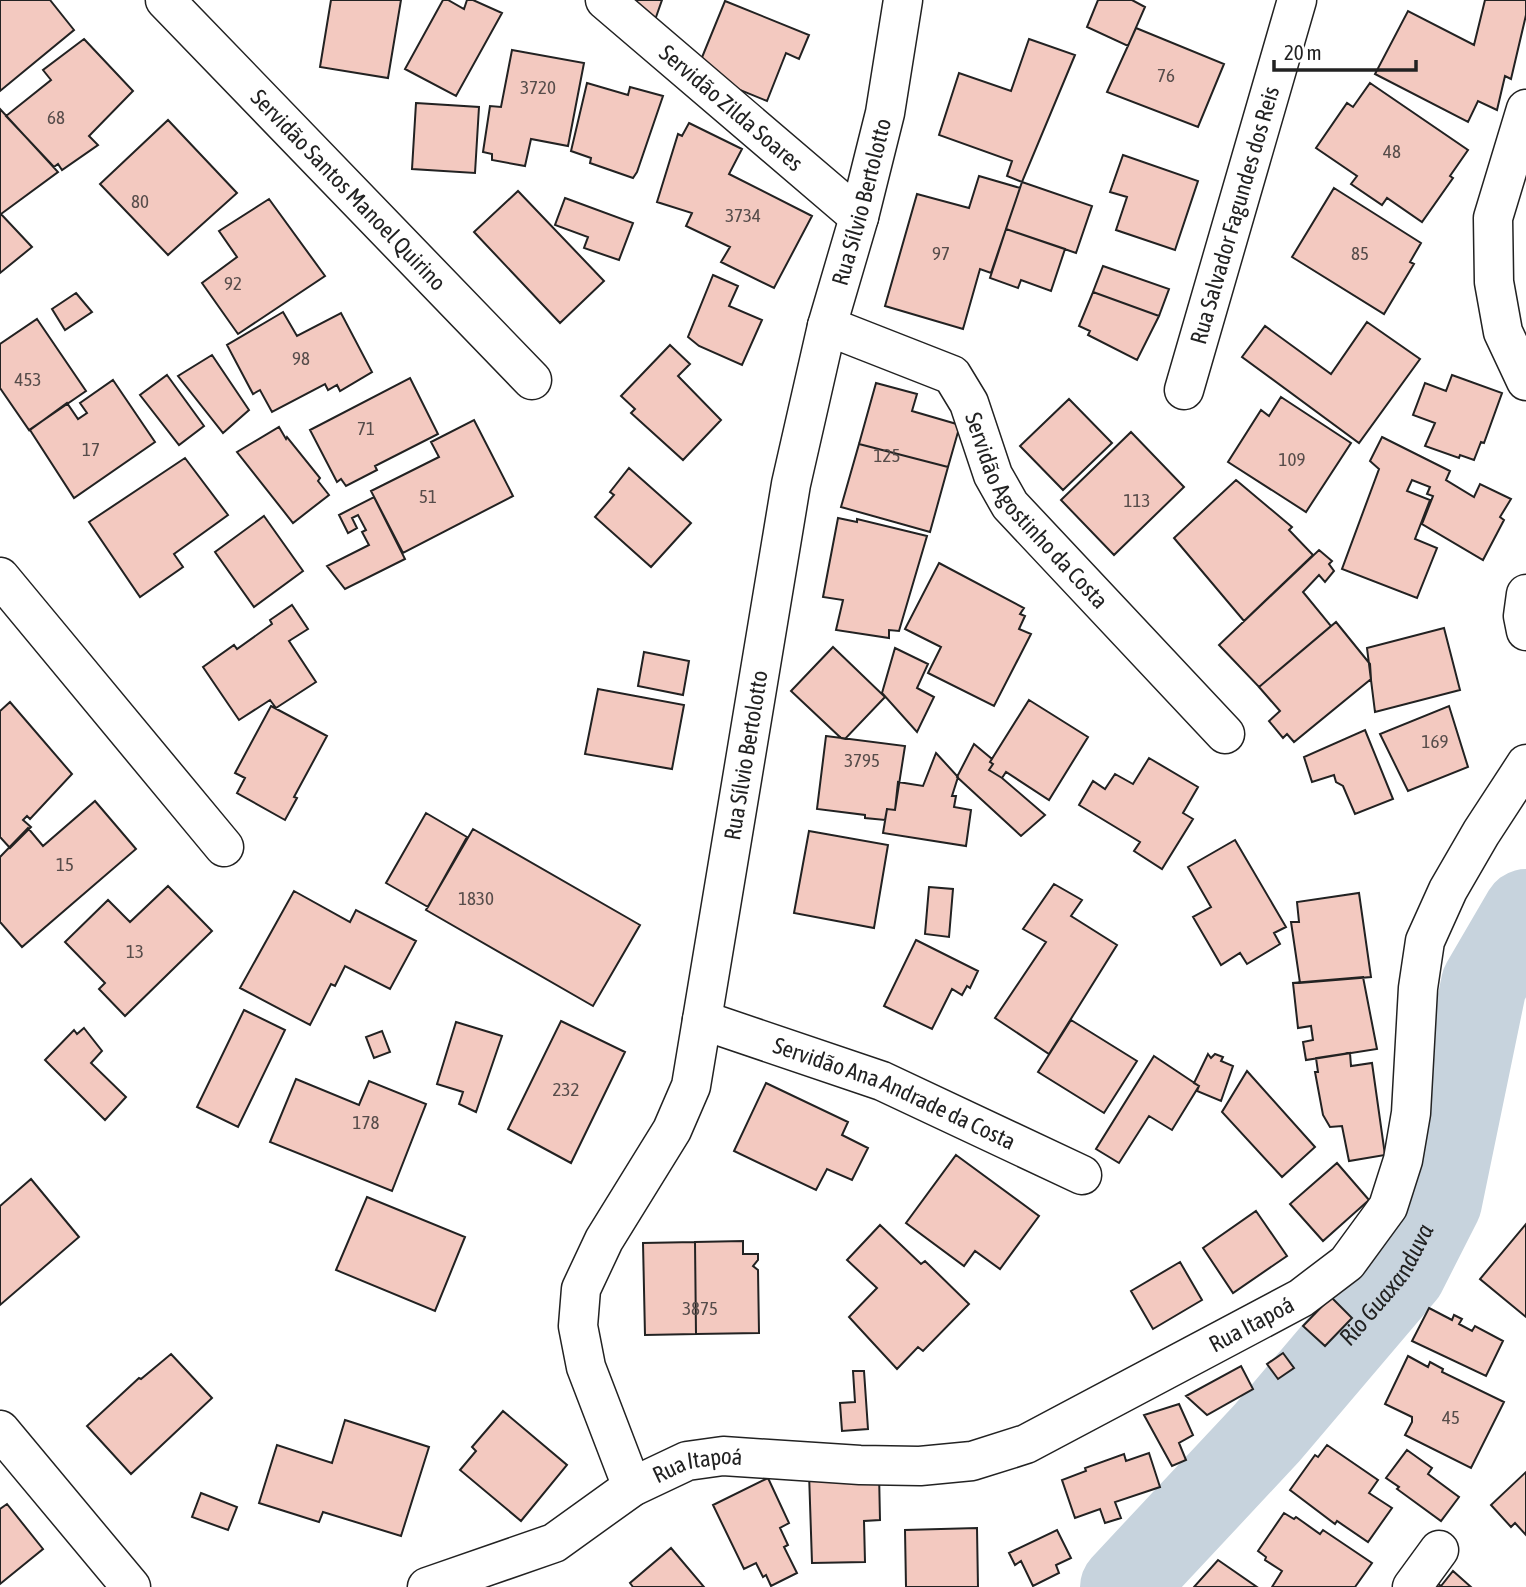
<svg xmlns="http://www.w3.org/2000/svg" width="1526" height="1587" viewBox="0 0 1526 1587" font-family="'Asap Condensed',sans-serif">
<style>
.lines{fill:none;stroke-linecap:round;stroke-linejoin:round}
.river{stroke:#c7d3dd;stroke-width:86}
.building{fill:#f3c9c0;stroke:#222;stroke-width:2}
.street-casing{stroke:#222;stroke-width:41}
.street{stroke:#fff;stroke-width:38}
.labels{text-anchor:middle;stroke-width:5;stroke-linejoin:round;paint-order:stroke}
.number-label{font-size:19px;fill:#564c4a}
.street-label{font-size:23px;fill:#222;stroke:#fff}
.water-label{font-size:24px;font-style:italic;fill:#222;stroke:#fff}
</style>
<rect width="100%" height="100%" fill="#fff"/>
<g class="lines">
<path class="river" id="s1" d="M 1123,1587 L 1267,1433 L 1403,1273 L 1439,1202 L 1484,984 L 1526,912"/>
</g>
<path class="building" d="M 0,0 L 50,0 L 74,30 L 0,91 Z
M 331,0 L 401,0 L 388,78 L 320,67 Z
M 443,0 L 448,0 L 464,9 L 467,0 L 473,0 L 502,13 L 456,96 L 405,69 Z
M 612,0 L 662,0 L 655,20 Z
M 1098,0 L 1132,0 L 1145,7 L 1128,46 L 1087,27 Z
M 1485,0 L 1526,0 L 1526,15 L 1511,79 L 1505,76 L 1497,110 L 1478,101 L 1468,122 L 1375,74 L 1408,11 L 1474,45 Z
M 725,1 L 809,35 L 799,59 L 786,53 L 767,101 L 696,72 Z
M 1136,28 L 1224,64 L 1198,127 L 1107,92 Z
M 84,39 L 133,91 L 89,136 L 98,145 L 62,170 L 58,164 L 54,167 L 6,116 L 51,80 L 43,70 Z
M 1029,39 L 1075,55 L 1022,182 L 1007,176 L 1012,161 L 939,135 L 959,73 L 1011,91 Z
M 512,50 L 584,63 L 568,146 L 531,139 L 525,166 L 492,160 L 492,154 L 483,152 L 490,106 L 501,107 Z
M 587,83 L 628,95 L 630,87 L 663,96 L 637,172 L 633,178 L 590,163 L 591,158 L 571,151 Z
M 1370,83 L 1468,150 L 1450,176 L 1453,178 L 1422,222 L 1387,198 L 1382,205 L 1351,184 L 1357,176 L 1316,148 L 1347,103 L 1353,107 Z
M 416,103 L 479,107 L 475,173 L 412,169 Z
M 0,109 L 58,172 L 1,214 L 0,213 Z
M 168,120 L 237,193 L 168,255 L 100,184 Z
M 689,123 L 742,149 L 729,174 L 812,216 L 774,288 L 721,262 L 730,247 L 686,226 L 692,213 L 657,202 L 678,134 L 682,136 Z
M 1123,155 L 1198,181 L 1175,250 L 1116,230 L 1127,197 L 1110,192 Z
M 979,176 L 1020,188 L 991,273 L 980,269 L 963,329 L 885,306 L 917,194 L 969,208 Z
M 1022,182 L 1092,206 L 1076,253 L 1006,229 Z
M 1334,188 L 1421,243 L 1410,262 L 1414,264 L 1384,314 L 1292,257 Z
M 518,191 L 604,281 L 560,323 L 474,232 Z
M 565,198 L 633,223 L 619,260 L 584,248 L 588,237 L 555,225 Z
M 269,199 L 325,276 L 238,334 L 202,283 L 237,257 L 219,231 Z
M 0,213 L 32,247 L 0,273 Z
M 1006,229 L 1065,249 L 1051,291 L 1021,280 L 1018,288 L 990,278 Z
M 1103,266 L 1169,289 L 1159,316 L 1093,292 Z
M 713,275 L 738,286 L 729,306 L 762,320 L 742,365 L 699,346 L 688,337 Z
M 1093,292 L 1159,316 L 1137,360 L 1088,335 L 1090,331 L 1079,326 Z
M 76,293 L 92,312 L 65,330 L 52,309 Z
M 283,312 L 297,336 L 341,313 L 372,372 L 340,391 L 337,385 L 328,390 L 325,384 L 272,412 L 260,390 L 253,394 L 227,345 Z
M 37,319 L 86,391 L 29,430 L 0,388 L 0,344 Z
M 1367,322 L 1420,359 L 1359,443 L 1242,357 L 1265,326 L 1331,374 Z
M 670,345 L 690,364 L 678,376 L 721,420 L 683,460 L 631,413 L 635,409 L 621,396 Z
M 212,355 L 249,410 L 223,433 L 178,376 Z
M 167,375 L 204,426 L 179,445 L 140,395 Z
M 1452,375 L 1502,393 L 1484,443 L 1481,442 L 1474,460 L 1460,455 L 1459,458 L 1425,446 L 1435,423 L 1413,415 L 1425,383 L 1446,391 Z
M 410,378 L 438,434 L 375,466 L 377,470 L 346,486 L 341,479 L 337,482 L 310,430 Z
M 113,380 L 155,442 L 74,498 L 30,430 L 67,403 L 78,419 L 87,413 L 80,403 Z
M 876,383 L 917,394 L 912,411 L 960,425 L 948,467 L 859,444 Z
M 1281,397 L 1351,443 L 1306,512 L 1228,462 L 1261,410 L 1269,416 Z
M 1069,399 L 1112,443 L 1063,490 L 1020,446 Z
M 474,420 L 513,496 L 403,553 L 371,491 L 439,457 L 431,442 Z
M 279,427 L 286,439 L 287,437 L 320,478 L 318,481 L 329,495 L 293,523 L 237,452 Z
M 1131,432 L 1184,487 L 1114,555 L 1061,500 Z
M 1382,437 L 1450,471 L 1446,480 L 1474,497 L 1480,484 L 1511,499 L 1500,517 L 1504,520 L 1483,560 L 1422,524 L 1433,496 L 1427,494 L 1430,487 L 1412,480 L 1407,491 L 1430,500 L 1415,539 L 1437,548 L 1417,598 L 1342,569 L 1379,469 L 1370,461 Z
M 859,444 L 948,467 L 930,532 L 841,507 Z
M 185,458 L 228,515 L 174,554 L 183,567 L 140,597 L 89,522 Z
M 629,468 L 691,523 L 651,567 L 595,517 L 614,495 L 610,492 Z
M 1236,480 L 1292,527 L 1289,530 L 1313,555 L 1244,621 L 1174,538 Z
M 374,497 L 405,559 L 345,589 L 327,566 L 369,545 L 362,532 L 366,530 L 358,515 L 352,518 L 357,528 L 348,533 L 339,515 Z
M 264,516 L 303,571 L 254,607 L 215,552 Z
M 838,518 L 857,522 L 857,519 L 927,536 L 899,631 L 889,630 L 889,638 L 836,630 L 843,600 L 823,597 Z
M 1319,550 L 1332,561 L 1329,564 L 1334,571 L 1325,582 L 1319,575 L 1303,592 L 1331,626 L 1259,687 L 1219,645 Z
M 939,563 L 1024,608 L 1020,614 L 1025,616 L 1019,629 L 1031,634 L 994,706 L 928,673 L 941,647 L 905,629 Z
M 292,605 L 308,629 L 289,641 L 316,682 L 276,708 L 270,700 L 239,720 L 203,667 L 234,645 L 237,649 L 272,624 L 270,620 Z
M 1336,622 L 1370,664 L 1371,679 L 1294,742 L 1287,734 L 1283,738 L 1269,721 L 1280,711 L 1259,687 Z
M 1444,628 L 1460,690 L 1375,712 L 1367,648 Z
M 833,647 L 885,697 L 845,739 L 841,738 L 791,691 Z
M 895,648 L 928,664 L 917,688 L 934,697 L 917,732 L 882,693 Z
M 644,652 L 689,661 L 683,695 L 638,686 Z
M 598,689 L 684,705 L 672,769 L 585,754 Z
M 1029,700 L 1088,737 L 1049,800 L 1006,772 L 1002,778 L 989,770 L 993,764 L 990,762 Z
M 10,702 L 72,774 L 30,819 L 27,816 L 23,820 L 31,827 L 10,848 L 0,837 L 0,711 Z
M 271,706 L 327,736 L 294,797 L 297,798 L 285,820 L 237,793 L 245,778 L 235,773 Z
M 1449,706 L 1468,767 L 1408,791 L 1380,734 Z
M 1365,730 L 1393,799 L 1355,814 L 1343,786 L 1336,782 L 1334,775 L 1312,782 L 1304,757 Z
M 826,736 L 905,746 L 895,810 L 887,809 L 885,820 L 865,818 L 865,815 L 817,809 Z
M 974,744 L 992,759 L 990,762 L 993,764 L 989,770 L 1002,778 L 1045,815 L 1021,836 L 957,777 Z
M 936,753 L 958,777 L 952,796 L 956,796 L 954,807 L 971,810 L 966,846 L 883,833 L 887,809 L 895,810 L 898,782 L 923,786 Z
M 1149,758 L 1198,787 L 1183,813 L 1193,819 L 1162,869 L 1134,851 L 1140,842 L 1079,805 L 1093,781 L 1105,789 L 1115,774 L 1133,784 Z
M 95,801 L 136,849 L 22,947 L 0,922 L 0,857 L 28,828 L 43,846 Z
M 426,813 L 467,837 L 428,907 L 386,883 Z
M 473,829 L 640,925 L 593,1006 L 426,910 Z
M 809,831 L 888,845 L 874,928 L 794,913 Z
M 1235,840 L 1286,927 L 1274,933 L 1280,944 L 1247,964 L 1240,953 L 1221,965 L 1193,917 L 1211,907 L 1188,867 Z
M 1054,884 L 1082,900 L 1071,916 L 1117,945 L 1049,1054 L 995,1018 L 1046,942 L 1023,929 Z
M 168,886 L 212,931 L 125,1016 L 99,989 L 105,983 L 65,942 L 108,900 L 130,922 Z
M 929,887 L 953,889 L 949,937 L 925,934 Z
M 294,891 L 350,922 L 356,910 L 416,941 L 390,989 L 345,966 L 335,986 L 331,984 L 310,1025 L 240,988 Z
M 1359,893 L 1371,977 L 1300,983 L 1291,922 L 1299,922 L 1297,902 Z
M 916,940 L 978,971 L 970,988 L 967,986 L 962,995 L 952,989 L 932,1029 L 884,1006 Z
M 1363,977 L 1377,1049 L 1306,1060 L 1303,1042 L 1313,1040 L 1311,1026 L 1298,1028 L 1293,983 Z
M 244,1010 L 285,1030 L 238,1127 L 197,1107 Z
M 1071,1020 L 1137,1061 L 1104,1113 L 1038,1072 Z
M 561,1021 L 625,1052 L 571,1163 L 508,1129 Z
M 456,1022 L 502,1036 L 476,1112 L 459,1104 L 463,1092 L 437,1084 Z
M 84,1028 L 102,1051 L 91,1063 L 126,1097 L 105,1120 L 45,1060 L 74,1030 L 77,1034 Z
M 382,1031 L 390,1052 L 374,1058 L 366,1037 Z
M 1350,1053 L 1351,1066 L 1372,1063 L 1385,1155 L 1349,1161 L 1342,1126 L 1330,1127 L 1323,1115 L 1315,1072 L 1318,1072 L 1316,1058 Z
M 1208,1054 L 1211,1058 L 1215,1054 L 1223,1057 L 1221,1061 L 1233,1066 L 1221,1101 L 1197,1091 L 1199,1086 L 1194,1083 Z
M 1154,1056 L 1199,1086 L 1172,1130 L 1149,1116 L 1119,1163 L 1096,1149 Z
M 1247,1071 L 1315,1147 L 1282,1177 L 1222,1112 Z
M 296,1079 L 359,1105 L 369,1081 L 426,1104 L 392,1191 L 270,1142 Z
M 766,1083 L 848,1122 L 842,1135 L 868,1148 L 852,1180 L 827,1169 L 816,1190 L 734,1151 Z
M 956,1155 L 1039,1216 L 1000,1269 L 975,1251 L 964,1266 L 906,1223 Z
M 1337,1163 L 1369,1200 L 1323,1241 L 1290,1204 Z
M 31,1179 L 79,1237 L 0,1305 L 0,1206 Z
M 367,1197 L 465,1237 L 435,1311 L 336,1270 Z
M 1256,1211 L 1287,1256 L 1233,1293 L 1203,1248 Z
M 1526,1224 L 1526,1317 L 1480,1279 Z
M 880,1225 L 921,1264 L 925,1261 L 969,1304 L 923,1351 L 918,1347 L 897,1369 L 849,1317 L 877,1288 L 847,1260 Z
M 743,1241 L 743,1254 L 758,1254 L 758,1260 L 753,1266 L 758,1270 L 759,1333 L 696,1334 L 695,1242 Z
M 695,1242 L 696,1334 L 645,1335 L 643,1243 Z
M 1180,1262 L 1202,1300 L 1153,1329 L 1131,1291 Z
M 1331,1297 L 1352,1318 L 1325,1346 L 1303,1326 Z
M 1429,1308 L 1452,1320 L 1454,1315 L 1462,1319 L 1459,1324 L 1472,1331 L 1475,1326 L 1503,1341 L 1486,1376 L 1412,1341 Z
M 1283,1353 L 1294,1368 L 1278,1379 L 1267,1364 Z
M 171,1354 L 212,1398 L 131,1474 L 87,1426 L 139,1378 L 141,1379 Z
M 1408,1356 L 1428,1367 L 1430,1362 L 1443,1369 L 1442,1372 L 1504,1402 L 1471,1468 L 1405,1435 L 1412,1422 L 1412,1417 L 1385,1404 Z
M 1241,1366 L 1253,1389 L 1207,1415 L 1186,1396 Z
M 853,1371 L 864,1371 L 868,1429 L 842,1431 L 840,1403 L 855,1402 Z
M 1179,1404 L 1193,1435 L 1179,1443 L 1186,1460 L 1172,1466 L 1144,1415 Z
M 503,1411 L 567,1465 L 521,1521 L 460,1470 L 476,1451 L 472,1447 Z
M 345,1420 L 429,1447 L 401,1536 L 323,1512 L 319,1522 L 259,1503 L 277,1445 L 332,1463 Z
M 1327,1445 L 1378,1480 L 1369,1493 L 1392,1508 L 1368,1542 L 1337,1521 L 1335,1524 L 1290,1490 L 1315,1455 L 1318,1457 Z
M 1407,1450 L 1432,1468 L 1428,1474 L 1459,1497 L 1441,1521 L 1397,1489 L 1399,1487 L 1386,1478 Z
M 1149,1453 L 1160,1487 L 1115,1502 L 1121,1518 L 1105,1523 L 1100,1509 L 1075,1518 L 1062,1480 L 1086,1471 L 1085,1468 L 1124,1454 L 1126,1461 Z
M 879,1472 L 880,1520 L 864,1521 L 865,1562 L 812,1563 L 809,1473 Z
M 1526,1472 L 1526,1535 L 1515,1523 L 1511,1527 L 1491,1505 Z
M 768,1478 L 789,1523 L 780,1528 L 788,1545 L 784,1547 L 797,1573 L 771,1586 L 766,1575 L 763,1577 L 756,1563 L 744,1569 L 713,1505 Z
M 201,1493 L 237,1507 L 228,1530 L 192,1517 Z
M 7,1504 L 43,1549 L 0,1584 L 0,1509 Z
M 1284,1513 L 1294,1519 L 1296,1517 L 1320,1534 L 1323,1530 L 1372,1563 L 1355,1587 L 1272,1587 L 1282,1571 L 1265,1560 L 1266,1557 L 1258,1551 Z
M 977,1528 L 978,1587 L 906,1587 L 905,1530 Z
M 1057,1530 L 1071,1558 L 1056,1565 L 1059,1573 L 1033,1586 L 1021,1561 L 1015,1565 L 1009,1553 Z
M 671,1548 L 704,1587 L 633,1587 L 630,1583 Z
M 1218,1560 L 1257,1587 L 1194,1587 Z
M 1453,1571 L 1471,1587 L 1433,1587 L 1437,1583 L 1441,1586 Z"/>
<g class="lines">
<defs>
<g id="street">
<path id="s2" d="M 165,0 L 532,380"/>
<path id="s3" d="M 605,0 L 859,217"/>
<path d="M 1526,109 L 1493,218 L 1494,282 L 1503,332 L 1526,381"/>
<path id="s4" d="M 827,326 L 952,375 L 969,403 L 993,475 L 1010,505 L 1225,734"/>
<path id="s5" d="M 1184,390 L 1297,0"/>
<path d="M 0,577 L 224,847"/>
<path d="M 1526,594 L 1523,616 L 1526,631"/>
<path id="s6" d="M 702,1020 L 882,1081 L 1082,1175"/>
<path d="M 0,1430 L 131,1587"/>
<path id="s7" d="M 632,1487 L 586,1367 L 578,1326 L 581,1289 L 604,1240 L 672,1130 L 691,1086 L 791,484 L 827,326 L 859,217 L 885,113 L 903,0"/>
<path id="s8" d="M 427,1587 L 554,1543 L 632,1487 L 687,1461 L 723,1456 L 860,1465 L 920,1466 L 972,1461 L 1026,1444 L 1301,1298 L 1347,1263 L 1388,1207 L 1403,1160 L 1411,1113 L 1418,988 L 1425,941 L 1448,890 L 1481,833 L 1526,764"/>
<path d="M 1412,1587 L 1439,1550"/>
</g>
</defs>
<use href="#street" class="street-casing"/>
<use href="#street" class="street"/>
</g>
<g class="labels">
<g class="number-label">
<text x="1166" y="82">76</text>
<text x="538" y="94">3720</text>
<text x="56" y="124">68</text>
<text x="1392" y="158">48</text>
<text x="140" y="208">80</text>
<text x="743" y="222">3734</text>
<text x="941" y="260">97</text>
<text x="1360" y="260">85</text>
<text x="233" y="290">92</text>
<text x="301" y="365">98</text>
<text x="28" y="386">453</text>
<text x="366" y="435">71</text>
<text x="91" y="456">17</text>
<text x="887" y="462">125</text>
<text x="1292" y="466">109</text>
<text x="428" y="503">51</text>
<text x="1137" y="507">113</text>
<text x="1435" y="748">169</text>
<text x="862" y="767">3795</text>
<text x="65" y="871">15</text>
<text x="476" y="905">1830</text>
<text x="135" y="958">13</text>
<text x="566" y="1096">232</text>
<text x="366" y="1129">178</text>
<text x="700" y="1315">3875</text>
<text x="1451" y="1424">45</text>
</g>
<g class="street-label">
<text dy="8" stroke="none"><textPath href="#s3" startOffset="166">Servidão Zilda Soares</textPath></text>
<text dy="8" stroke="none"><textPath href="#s2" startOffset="264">Servidão Santos Manoel Quirino</textPath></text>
<text dy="8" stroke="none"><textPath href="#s7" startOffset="1340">Rua Sílvio Bertolotto</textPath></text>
<text dy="8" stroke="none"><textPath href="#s5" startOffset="182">Rua Salvador Fagundes dos Reis</textPath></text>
<text dy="8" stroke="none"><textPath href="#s4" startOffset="296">Servidão Agostinho da Costa</textPath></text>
<text dy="8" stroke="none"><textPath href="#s7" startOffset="774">Rua Sílvio Bertolotto</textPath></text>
<text dy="8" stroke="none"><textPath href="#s6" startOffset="206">Servidão Ana Andrade da Costa</textPath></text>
<text dy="8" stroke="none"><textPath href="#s8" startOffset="889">Rua Itapoá</textPath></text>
<text dy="8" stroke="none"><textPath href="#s8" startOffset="301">Rua Itapoá</textPath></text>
</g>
<g class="water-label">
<text dy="8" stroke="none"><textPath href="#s1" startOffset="402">Rio Guaxanduva</textPath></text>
</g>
</g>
<path d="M1274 60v10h142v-10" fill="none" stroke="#222222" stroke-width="3.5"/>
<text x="1284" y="60" font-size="21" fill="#222222" stroke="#ffffff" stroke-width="5" paint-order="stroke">20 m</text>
</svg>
